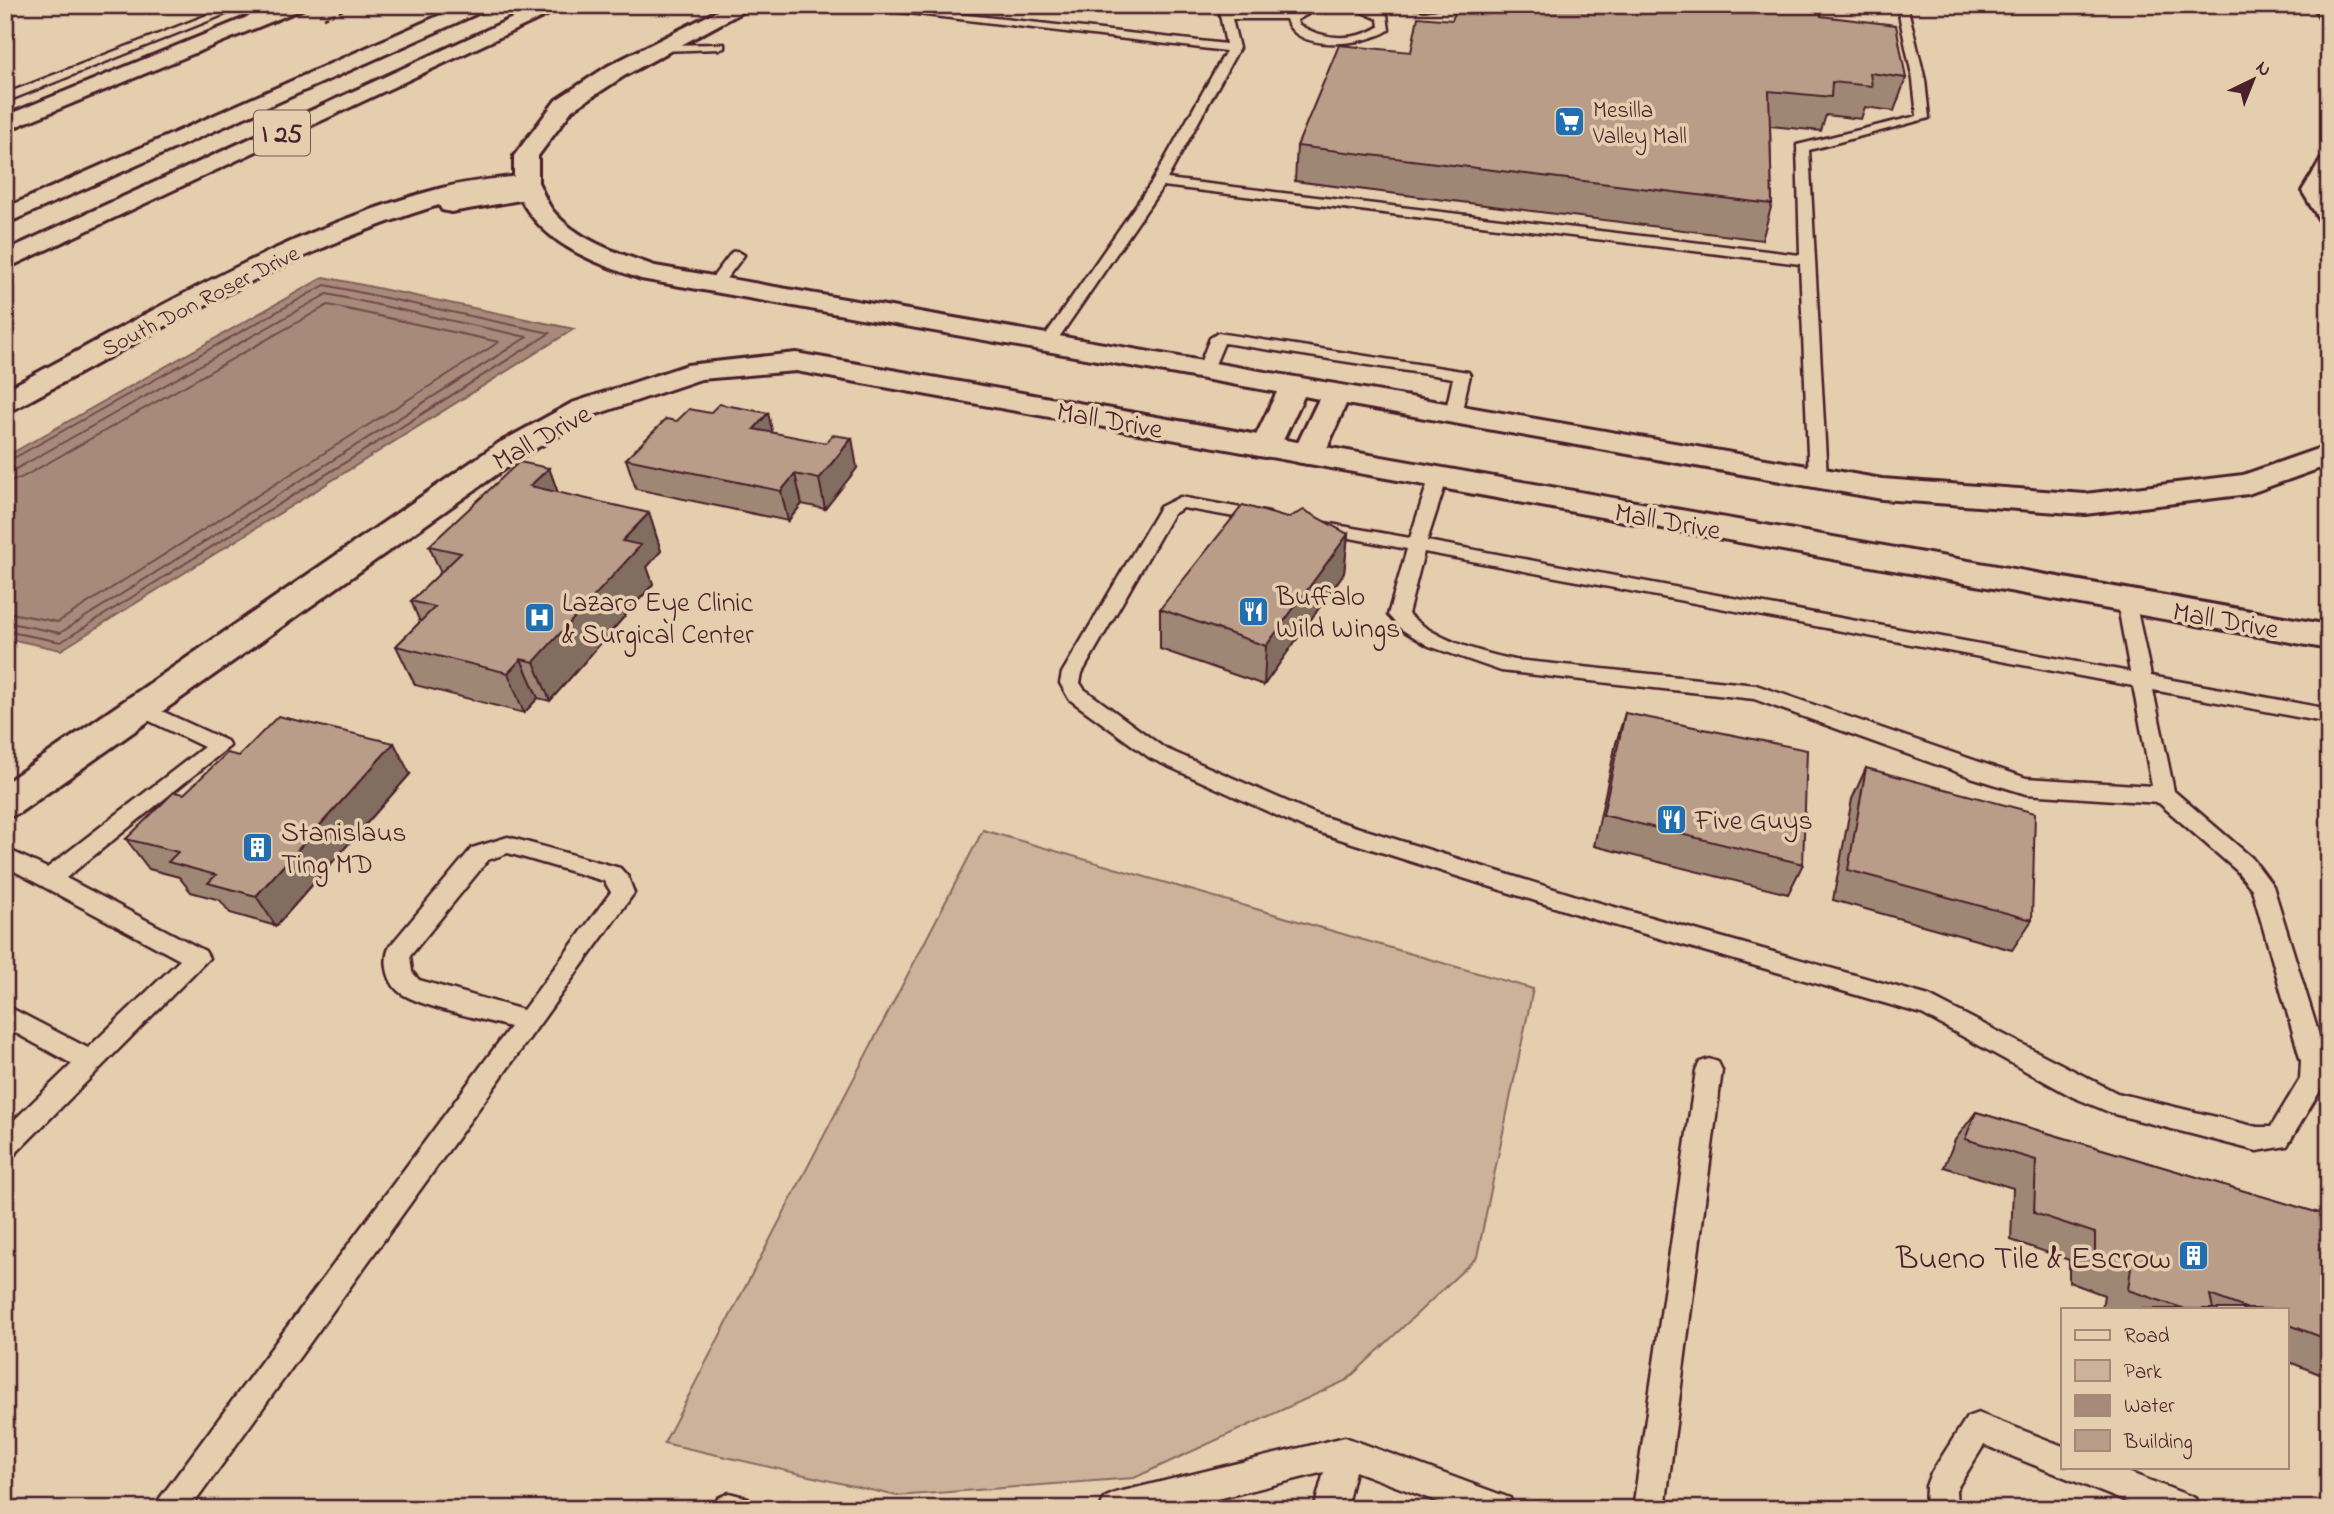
<svg xmlns="http://www.w3.org/2000/svg" width="2334" height="1514" viewBox="0 0 2334 1514" font-family="'Indie Flower',sans-serif">
<style>
.green{fill:#cbb298;stroke:#8a6862;stroke-width:2}
.water{fill:#a88a7a;stroke:#825f5a;stroke-width:2}
.lines{fill:none;stroke-linecap:round;stroke-linejoin:round}
.shore{stroke:#704a4b;stroke-width:2}
.service-casing{stroke:#4a1f2b;stroke-width:5}
.minor-casing{stroke:#4a1f2b;stroke-width:6}
.tertiary-casing{stroke:#4a1f2b;stroke-width:6}
.motorway-casing{stroke:#4a1f2b;stroke-width:6}
.path{stroke:#4a1f2b;stroke-width:2.5;stroke-dasharray:4.5 3.5;stroke-linecap:butt}
.service{fill:#e4cead;fill-rule:evenodd}
.minor{fill:#e4cead;fill-rule:evenodd}
.tertiary{fill:#e4cead;fill-rule:evenodd}
.motorway{fill:#e4cead;fill-rule:evenodd}
.wall{fill:#9f8776;stroke:#4a1f2b;stroke-width:2}
.shaded-wall{fill:#826e60;stroke:#4a1f2b;stroke-width:2}
.building{fill:#b99d89;stroke:#4a1f2b;stroke-width:2}
.labels{text-anchor:middle;stroke-width:7;stroke-linejoin:round;paint-order:stroke}
.far-poi-label{font-size:23px;fill:#4a1f2b;stroke:#e4cead;text-anchor:start}
.far-street-label{font-size:23px;fill:#4a1f2b;stroke:#e4cead}
.shield{fill:#e4cead;stroke:#785452;stroke-width:2}
.shield-label{font-size:26px;font-weight:bold;fill:#4a1f2b}
.street-label{font-size:28px;fill:#4a1f2b;stroke:#e4cead}
.poi-label{font-size:28px;fill:#4a1f2b;stroke:#e4cead;text-anchor:start}
.near-poi-label{font-size:33px;fill:#4a1f2b;stroke:#e4cead;text-anchor:end}
</style>
<rect width="100%" height="100%" fill="#e4cead"/>
<filter id="ink" filterUnits="userSpaceOnUse"><feTurbulence type="fractalNoise" baseFrequency=".0143" numOctaves="2"/><feDisplacementMap in="SourceGraphic" scale="14" xChannelSelector="R" yChannelSelector="G"/><feConvolveMatrix kernelMatrix="1 2 1 2 8 2 1 2 1" color-interpolation-filters="sRGB"/></filter>
<g filter="url(#ink)">
<path class="green" d="M 983,830 L 1533,989 L 1477,1257 L 1347,1380 L 1134,1478 L 897,1496 L 664,1443 Z"/>
<path class="water" d="M 324,277 L 574,329 L 61,650 L 5,638 L 5,457 Z"/>
<g class="lines">
<path class="shore" d="M 5,463 L 325,285 L 550,333 L 61,642 L 5,631
M 5,472 L 16,469 L 327,294 L 527,337 L 60,633 L 5,622
M 5,482 L 21,478 L 328,305 L 499,342 L 58,622 L 5,612"/>
<defs>
<path id="service" d="M 233,5 L 248,5 L 5,102 L 5,94 Z
M 841,5 L 878,5 L 1226,44 L 1218,5 L 1228,5 L 1230,13 L 1292,13 L 1306,5 L 1324,5 L 1297,20 L 1298,24 C 1322,40 1354,42 1379,27 L 1378,19 L 1346,5 L 1362,5 L 1387,15 L 1389,30 C 1366,45 1295,54 1286,19 L 1232,19 L 1239,48 L 1167,179 L 1800,255 L 1797,145 L 1917,116 L 1913,80 L 1897,5 L 1907,5 L 1925,80 L 1929,118 L 1809,150 L 1827,478 L 1818,483 L 1809,478 L 1800,264 L 1163,186 L 1053,346 L 1043,346 L 1040,343 L 1152,182 L 1226,51 Z
M 2283,5 L 2325,6 L 2329,7 L 2329,11 Z
M 724,44 L 724,48 L 720,49 L 661,51 L 655,48 L 661,45 Z
M 737,251 L 744,255 L 742,258 L 719,288 L 709,288 L 709,282 L 732,252 Z
M 1218,333 L 1468,372 L 1470,375 L 1461,414 L 1453,419 L 1445,414 L 1453,378 L 1224,343 L 1211,374 L 1199,374 L 1197,371 L 1210,338 Z
M 1438,474 L 1447,479 L 1427,541 L 2130,672 L 2117,601 L 2126,595 L 2135,601 L 2151,676 L 2329,709 L 2329,723 L 2153,690 L 2174,791 L 2252,858 L 2273,886 L 2327,1061 L 2326,1081 L 2287,1146 L 2257,1151 L 2114,1114 L 2073,1097 L 1922,1014 L 1586,917 L 1302,827 L 1150,758 L 1069,699 L 1060,683 L 1062,673 L 1160,507 L 1180,497 L 1269,513 L 1272,517 L 1263,522 L 1183,508 L 1173,514 L 1082,673 L 1080,683 L 1084,689 L 1164,748 L 1318,815 L 1586,899 L 1929,996 L 2117,1093 L 2257,1127 L 2271,1127 L 2300,1079 L 2301,1061 L 2252,889 L 2236,870 L 2159,803 L 2026,794 L 1971,777 L 1754,699 L 1501,671 L 1429,646 L 1401,629 L 1388,615 L 1407,549 L 1319,532 L 1310,527 L 1319,522 L 1410,538 L 1429,479 ZM 1424,552 L 2133,686 L 2152,786 L 2026,778 L 1756,685 L 1515,660 C 1478,652 1436,640 1408,614 Z
M 140,701 L 227,741 L 230,746 L 66,878 L 205,951 L 209,958 L 14,1155 L 5,1159 L 5,1129 L 72,1064 L 5,1027 L 5,1005 L 88,1048 L 180,960 L 5,866 L 5,848 L 47,868 L 204,747 L 133,713 L 130,708 L 133,703 Z
M 508,837 L 620,868 L 628,877 L 634,893 L 190,1509 L 156,1509 L 160,1498 L 510,1027 C 483,1019 426,1008 404,995 C 388,987 382,961 390,946 L 472,848 ZM 508,853 L 604,881 L 611,892 L 523,1010 L 419,980 L 412,972 L 410,956 L 488,860 Z
M 1709,1059 L 1718,1062 L 1722,1070 L 1665,1509 L 1633,1509 L 1696,1070 L 1700,1062 Z
M 1978,1413 L 2063,1446 L 2063,1467 L 2115,1467 L 2195,1498 L 2199,1509 L 2144,1509 L 1984,1445 L 1956,1490 L 1957,1509 L 1925,1509 L 1926,1486 L 1930,1475 L 1967,1417 Z
M 1345,1437 L 1510,1498 L 1514,1509 L 1457,1509 L 1355,1471 L 1346,1509 L 1314,1509 L 1324,1472 L 1178,1509 L 1100,1509 L 1104,1498 L 1115,1493 Z
M 729,1493 L 748,1498 L 752,1509 L 714,1509 L 718,1498 Z"/>
<path id="minor" d="M 729,5 L 755,5 L 624,76 L 572,110 L 538,156 L 538,182 L 535,186 L 541,192 L 538,197 L 451,212 L 442,210 L 439,205 L 442,200 L 517,187 L 514,182 L 514,156 L 556,100 L 608,66 Z
M 2313,5 L 2329,5 L 2329,23 L 2322,21 Z
M 2329,158 L 2326,191 L 2329,210 L 2313,209 L 2302,191 L 2321,160 Z
M 796,353 L 2329,625 L 2329,649 L 796,371 L 701,379 L 594,415 L 521,457 L 19,813 L 5,818 L 5,783 L 499,443 L 572,403 L 687,365 Z"/>
<path id="tertiary" d="M 277,5 L 305,5 L 302,9 L 5,131 L 5,116 Z
M 2329,164 L 2329,179 L 2320,177 L 2316,171 L 2320,166 Z
M 526,175 L 535,177 C 542,188 545,201 553,211 C 578,241 620,254 655,266 L 1882,479 L 2085,494 L 2243,475 L 2329,445 L 2329,465 L 2248,494 L 2085,514 L 1882,499 L 1346,404 L 1324,455 L 1319,462 L 1308,464 L 1297,462 L 1292,455 L 1319,399 L 1304,396 L 1276,455 L 1265,457 L 1254,455 L 1250,448 L 1277,392 L 641,279 C 591,261 539,243 517,191 C 495,194 471,195 449,202 C 295,246 156,333 16,408 L 5,411 L 5,390 C 146,316 287,228 442,188 C 469,181 498,179 526,175 Z
M 2322,197 L 2329,198 L 2329,223 L 2320,221 L 2310,204 L 2313,199 Z"/>
<path id="motorway" d="M 463,5 L 490,5 L 487,9 L 5,224 L 5,208 Z
M 541,5 L 568,5 L 5,269 L 5,251 Z"/>
</defs>
<use href="#service" class="service-casing"/>
<use href="#minor" class="minor-casing"/>
<use href="#tertiary" class="tertiary-casing"/>
<use href="#motorway" class="motorway-casing"/>
<path class="path" d="M 324,18 L 355,5"/>
<use href="#service" class="service"/>
<use href="#minor" class="minor"/>
<use href="#tertiary" class="tertiary"/>
<use href="#motorway" class="motorway"/>
</g>
<path class="wall" d="M 1387,5 L 1452,5 L 1450,7 L 1424,11 Z
M 1821,16 L 1906,78 L 1894,111 L 1865,107 L 1861,119 L 1826,115 L 1821,131 L 1770,126 L 1772,204 L 1762,240 L 1295,181 L 1297,146 L 1452,20 Z
M 677,421 L 773,433 L 857,468 L 825,509 L 802,504 L 788,521 L 636,489 L 626,459 Z
M 549,468 L 558,493 L 649,513 L 661,551 L 647,567 L 653,584 L 550,701 L 538,698 L 524,713 L 415,685 L 396,646 L 420,622 L 411,601 L 441,573 L 429,546 Z
M 1287,518 L 1348,534 L 1344,573 L 1264,685 L 1160,649 L 1160,609 Z
M 1625,713 L 1803,864 L 1788,894 L 1594,846 L 1616,743 Z
M 239,756 L 410,774 L 276,926 L 230,913 L 220,900 L 191,892 L 179,877 L 149,869 L 126,839 L 184,794 Z
M 1866,768 L 2032,920 L 2012,950 L 1833,900 L 1852,799 Z
M 1976,1112 L 2329,1216 L 2329,1370 L 2322,1375 L 2287,1361 L 2287,1309 L 2102,1309 L 2104,1295 L 2069,1282 L 2069,1260 L 2011,1240 L 2013,1188 L 1944,1167 L 1955,1140 Z"/>
<path class="shaded-wall" d="M 1425,5 L 1452,5 L 1450,7 L 1424,11 Z
M 768,413 L 775,443 L 754,429 Z
M 852,438 L 857,468 L 825,509 L 819,479 Z
M 549,468 L 563,507 L 530,486 Z
M 795,474 L 802,504 L 788,521 L 781,491 Z
M 649,513 L 661,551 L 647,567 L 653,584 L 550,701 L 534,662 L 622,541 Z
M 1348,534 L 1344,573 L 1264,685 L 1266,646 Z
M 521,659 L 538,698 L 524,713 L 508,673 Z
M 394,743 L 410,774 L 276,926 L 256,896 Z"/>
<path class="building" d="M 1458,5 L 1819,5 L 1821,16 L 1896,25 L 1906,78 L 1870,73 L 1872,86 L 1832,82 L 1831,97 L 1769,91 L 1772,204 L 1297,146 L 1339,45 L 1411,52 L 1418,17 L 1452,20 Z
M 719,404 L 768,413 L 754,429 L 826,443 L 833,435 L 852,438 L 819,479 L 795,474 L 781,491 L 626,459 L 666,419 L 677,421 L 689,409 L 710,413 Z
M 519,462 L 549,468 L 530,486 L 649,513 L 622,541 L 641,545 L 534,662 L 521,659 L 508,673 L 396,646 L 435,607 L 411,601 L 461,553 L 429,546 Z
M 1243,505 L 1287,518 L 1304,510 L 1348,534 L 1266,646 L 1160,609 Z
M 1625,713 L 1807,750 L 1803,864 L 1603,815 Z
M 278,716 L 394,743 L 256,896 L 208,883 L 216,875 L 168,862 L 178,852 L 126,839 L 174,792 L 184,794 L 227,753 L 239,756 Z
M 1866,768 L 2035,813 L 2032,920 L 1848,870 Z
M 1976,1112 L 2329,1216 L 2329,1340 L 2287,1324 L 2287,1309 L 2248,1309 L 2210,1295 L 2213,1309 L 2185,1309 L 2128,1290 L 2131,1268 L 2095,1255 L 2095,1233 L 2034,1213 L 2036,1160 L 1965,1139 Z"/>
</g>
<defs>
<symbol id="supermarket-square" viewBox="-11 -11 22 22"><rect x="-9" y="-9" width="18" height="18" rx="4" fill="#1f6fb2" stroke="#e4cead"/><path d="M-6-5.5h2.5l.6 2H6L4.5 2H-2.5L-4.4-4H-6ZM-1.5 3.2a1.3 1.3 0 1 0 .1 0ZM3 3.2a1.3 1.3 0 1 0 .1 0Z" fill="#fff"/></symbol>
<symbol id="restaurant-square" viewBox="-11 -11 22 22"><rect x="-9" y="-9" width="18" height="18" rx="4" fill="#1f6fb2" stroke="#e4cead"/><path d="M-5-6h1v4h1v-4h1v4h1v-4h1v5L-1.5 .5V6h-2V.5L-5-1ZM5-6V6H3V1.5H1.5Q1.5-4 5-6Z" fill="#fff"/></symbol>
<symbol id="hospital-square" viewBox="-11 -11 22 22"><rect x="-9" y="-9" width="18" height="18" rx="4" fill="#1f6fb2" stroke="#e4cead"/><path d="M-5-5h3v3.5h4V-5h3V5h-3V1.5h-4V5h-3Z" fill="#fff"/></symbol>
<symbol id="building-square" viewBox="-11 -11 22 22"><rect x="-9" y="-9" width="18" height="18" rx="4" fill="#1f6fb2" stroke="#e4cead"/><path d="M-4-6H4V6H1V3H-1V6H-4ZM-2.5-4.3h1.7v1.8h-1.7ZM.8-4.3h1.7v1.8H.8ZM-2.5-1h1.7V.8h-1.7ZM.8-1h1.7V.8H.8Z" fill="#fff"/></symbol>
</defs>
<g fill-rule="evenodd">
<use href="#supermarket-square" x="1552" y="104" width="35" height="35"/>
<use href="#restaurant-square" x="1236" y="594" width="35" height="35"/>
<use href="#hospital-square" x="522" y="600" width="35" height="35"/>
<use href="#restaurant-square" x="1654" y="802" width="35" height="35"/>
<use href="#building-square" x="240" y="830" width="35" height="35"/>
<use href="#building-square" x="2176" y="1238" width="35" height="35"/>
</g>
<g class="labels">
<g class="far-poi-label">
<text x="1593" y="117">Mesilla<tspan x="1593" dy="26">Valley Mall</tspan></text>
</g>
<g class="far-street-label">
<text transform="translate(200 300) rotate(-27)" y="8">South Don Roser Drive</text>
</g>
<rect class="shield" x="254" y="110.5" width="56" height="45" rx="5"/>
<g class="shield-label">
<text x="282" y="142">I 25</text>
</g>
<g class="street-label">
<text transform="translate(1110 419) rotate(10)" y="10">Mall Drive</text>
<text transform="translate(541 436) rotate(-29)" y="10">Mall Drive</text>
<text transform="translate(1668 520) rotate(10)" y="10">Mall Drive</text>
<text transform="translate(2226 619) rotate(10)" y="10">Mall Drive</text>
</g>
<g class="poi-label">
<text x="1276" y="605">Buffalo<tspan x="1276" dy="32">Wild Wings</tspan></text>
<text x="562" y="611">Lazaro Eye Clinic<tspan x="562" dy="32">&amp; Surgical Center</tspan></text>
<text x="1695" y="829">Five Guys</text>
<text x="281" y="841">Stanislaus<tspan x="281" dy="32">Ting MD</tspan></text>
</g>
<g class="near-poi-label">
<text x="2171" y="1268">Bueno Tile &amp; Escrow</text>
</g>
</g>
<rect width="2334" height="1514" fill="none" stroke="#e4cead" stroke-width="28"/>
<rect x="14" y="14" width="2306" height="1486" fill="none" stroke="#4a1f2b" stroke-width="2.5" filter="url(#ink)"/>
<rect x="2061" y="1308" width="228" height="161" fill="#e4cead" stroke="#a68879" stroke-width="2"/>
<rect x="2075" y="1330" width="35" height="10" fill="#e4cead" stroke="#a68879" stroke-width="2"/>
<text x="2124" y="1342" font-size="21" fill="#4a1f2b">Road</text>
<rect x="2075" y="1360" width="35" height="21" fill="#cbb298" stroke="#a68879" stroke-width="2"/>
<text x="2124" y="1378" font-size="21" fill="#4a1f2b">Park</text>
<rect x="2075" y="1395" width="35" height="21" fill="#a88a7a" stroke="#a68879" stroke-width="2"/>
<text x="2124" y="1412" font-size="21" fill="#4a1f2b">Water</text>
<rect x="2075" y="1430" width="35" height="21" fill="#b99d89" stroke="#a68879" stroke-width="2"/>
<text x="2124" y="1448" font-size="21" fill="#4a1f2b">Building</text>
<g transform="translate(2253 80) rotate(43)" stroke="#e4cead" stroke-width="5" paint-order="stroke">
<path d="M0-5L12 26L0 18L-12 26Z" fill="#4a1f2b"/>
<text y="-10" font-size="19" font-weight="bold" text-anchor="middle" fill="#4a1f2b">N</text>
</g>
</svg>
